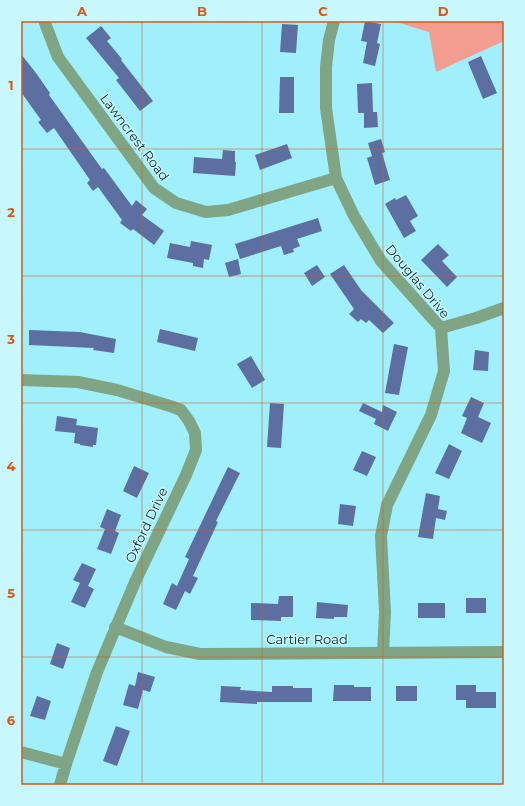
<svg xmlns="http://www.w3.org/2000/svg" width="525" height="806" viewBox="0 0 525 806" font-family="Montserrat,sans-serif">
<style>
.green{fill:#f39c90}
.building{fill:#5d6fa1}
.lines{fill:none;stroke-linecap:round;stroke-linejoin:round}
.street{stroke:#80a584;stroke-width:12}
.grid{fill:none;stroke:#dd570e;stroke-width:1;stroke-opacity:0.55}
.labels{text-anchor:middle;stroke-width:3;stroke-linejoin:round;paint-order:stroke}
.street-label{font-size:13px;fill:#062a2f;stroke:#c9f7fe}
.neatline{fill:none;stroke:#dd570e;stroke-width:1.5}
.grid-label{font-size:13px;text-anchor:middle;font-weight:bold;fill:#dd570e}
</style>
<rect width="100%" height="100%" fill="#9ff0fc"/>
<path class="green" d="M 393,21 L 504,21 L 504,41 L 436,72 L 429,32 Z"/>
<path class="building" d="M 365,21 L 381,24 L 377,43 L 380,44 L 375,66 L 363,63 L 367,42 L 361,41 Z
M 282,24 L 298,25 L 296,53 L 280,52 Z
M 101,26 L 111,38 L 107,41 L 122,59 L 121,60 L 153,101 L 140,111 L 116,80 L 119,78 L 86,38 Z
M 21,54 L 36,73 L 50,93 L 49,95 L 102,169 L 104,168 L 132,206 L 136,200 L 147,209 L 142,215 L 164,231 L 154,245 L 133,229 L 131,231 L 120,223 L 122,220 L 98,187 L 93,191 L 87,183 L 90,180 L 54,128 L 47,133 L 38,122 L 41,120 L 21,92 Z
M 481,56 L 497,93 L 483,99 L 468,62 Z
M 280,77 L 294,77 L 294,113 L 279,113 Z
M 372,83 L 373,112 L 377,112 L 378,127 L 364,128 L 364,113 L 358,113 L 357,84 Z
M 381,139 L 385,152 L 382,153 L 390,180 L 375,185 L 367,158 L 372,156 L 368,143 Z
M 287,144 L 292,158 L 260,170 L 255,155 Z
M 223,150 L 235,151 L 235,162 L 236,162 L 235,176 L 193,173 L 194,157 L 222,159 Z
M 406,195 L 418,216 L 410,221 L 416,231 L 404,238 L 385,204 L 395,198 L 396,200 Z
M 318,218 L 322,231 L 297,239 L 300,246 L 293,249 L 294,252 L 284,255 L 281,246 L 240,259 L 235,244 Z
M 191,241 L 212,245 L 209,260 L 204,259 L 203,268 L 193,266 L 193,263 L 167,258 L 170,243 L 190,247 Z
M 438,244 L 449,255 L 442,261 L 457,277 L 447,287 L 421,260 Z
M 238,259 L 241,274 L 229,277 L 225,263 Z
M 317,265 L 325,277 L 312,286 L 304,273 Z
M 344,265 L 361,290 L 394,323 L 383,333 L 369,320 L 366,323 L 361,319 L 358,322 L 349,314 L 354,309 L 330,274 Z
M 160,329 L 198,338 L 195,351 L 157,342 Z
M 29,330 L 80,332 L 116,339 L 114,353 L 93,350 L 94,348 L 29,345 Z
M 394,344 L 408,347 L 399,395 L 385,393 Z
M 475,350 L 489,352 L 488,371 L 473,370 Z
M 251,356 L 265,380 L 252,388 L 237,364 Z
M 471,397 L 484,403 L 478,417 L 491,423 L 482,443 L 461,433 L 467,418 L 462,416 Z
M 270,403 L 284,404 L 281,448 L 267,447 Z
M 363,403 L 382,412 L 383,405 L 397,412 L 388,431 L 374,424 L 376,419 L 359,411 Z
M 57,416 L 77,419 L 75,433 L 55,431 Z
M 76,425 L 98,428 L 96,445 L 93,445 L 93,447 L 80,445 L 80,444 L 74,443 Z
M 449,444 L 462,451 L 449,479 L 435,473 Z
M 362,451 L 376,457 L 367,476 L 353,470 Z
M 134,466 L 149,473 L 137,498 L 123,491 Z
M 228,467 L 240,473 L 216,521 L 218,522 L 193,576 L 198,578 L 190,594 L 185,591 L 176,610 L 163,604 L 172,583 L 177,586 L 189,559 L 185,557 Z
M 426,493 L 440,496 L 438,509 L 447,511 L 445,520 L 436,518 L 433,539 L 418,537 Z
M 340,504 L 356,506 L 353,526 L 338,524 Z
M 107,509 L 121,515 L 115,531 L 119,533 L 111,554 L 97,549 L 105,529 L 100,527 Z
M 82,563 L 96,569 L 88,586 L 94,589 L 85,608 L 71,602 L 80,583 L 73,580 Z
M 279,596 L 293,596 L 293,617 L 281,617 L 281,621 L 251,620 L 251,603 L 278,604 Z
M 466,598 L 486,598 L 486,613 L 466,613 Z
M 317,602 L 348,605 L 347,617 L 334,617 L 334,619 L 316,618 Z
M 418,603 L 445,603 L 445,618 L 418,618 Z
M 57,643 L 70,648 L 63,669 L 50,664 Z
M 138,672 L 155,677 L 150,692 L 143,690 L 138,709 L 123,705 L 129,684 L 135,686 Z
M 334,685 L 354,685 L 354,687 L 371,687 L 371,701 L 333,701 Z
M 456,685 L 476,685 L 476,692 L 496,692 L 496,708 L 466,708 L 466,700 L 456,700 Z
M 221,686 L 241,687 L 240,690 L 272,692 L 272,686 L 293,686 L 293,688 L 312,688 L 312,702 L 257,702 L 257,704 L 220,702 Z
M 396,686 L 417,686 L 417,701 L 396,701 Z
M 37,696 L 51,701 L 45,720 L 30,716 Z
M 116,726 L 130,731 L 117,766 L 103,761 Z"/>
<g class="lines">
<path class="street" d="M 45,21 L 45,23 L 58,57 L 154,188 L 176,203 L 206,212 L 228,210 L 336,178
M 334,21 L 329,40 L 326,67 L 326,108 L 336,178 L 354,216 L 381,261 L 441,328 L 444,371 L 431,415 L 387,505 L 381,536 L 385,612 L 383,652
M 441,328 L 476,318 L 504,308
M 21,380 L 78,382 L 117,390 L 170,406 L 181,410 L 189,421 L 195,433 L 196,450 L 186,475 L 135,582 L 97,672 L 66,764 L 60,785
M 115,627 L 166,647 L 200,654 L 504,652
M 21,752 L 66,764"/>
</g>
<path class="grid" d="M 142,21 L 142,785M 262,21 L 262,785M 383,21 L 383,785M 21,149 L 504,149M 21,276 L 504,276M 21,403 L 504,403M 21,530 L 504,530M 21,657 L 504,657"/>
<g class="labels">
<g class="street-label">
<text transform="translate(135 137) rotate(53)" y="5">Lawncrest Road</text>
<text transform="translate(418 281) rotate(50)" y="5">Douglas Drive</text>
<text transform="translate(146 525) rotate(-65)" y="5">Oxford Drive</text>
<text x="307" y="644">Cartier Road</text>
</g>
</g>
<rect width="525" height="806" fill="none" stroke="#c9f7fe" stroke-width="44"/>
<rect x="22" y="22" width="481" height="762" class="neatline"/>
<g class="grid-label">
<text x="82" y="16">A</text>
<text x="202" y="16">B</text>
<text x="323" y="16">C</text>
<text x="443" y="16">D</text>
<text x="11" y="90">1</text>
<text x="11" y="217">2</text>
<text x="11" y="344">3</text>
<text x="11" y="471">4</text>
<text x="11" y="598">5</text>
<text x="11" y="725">6</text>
</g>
</svg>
